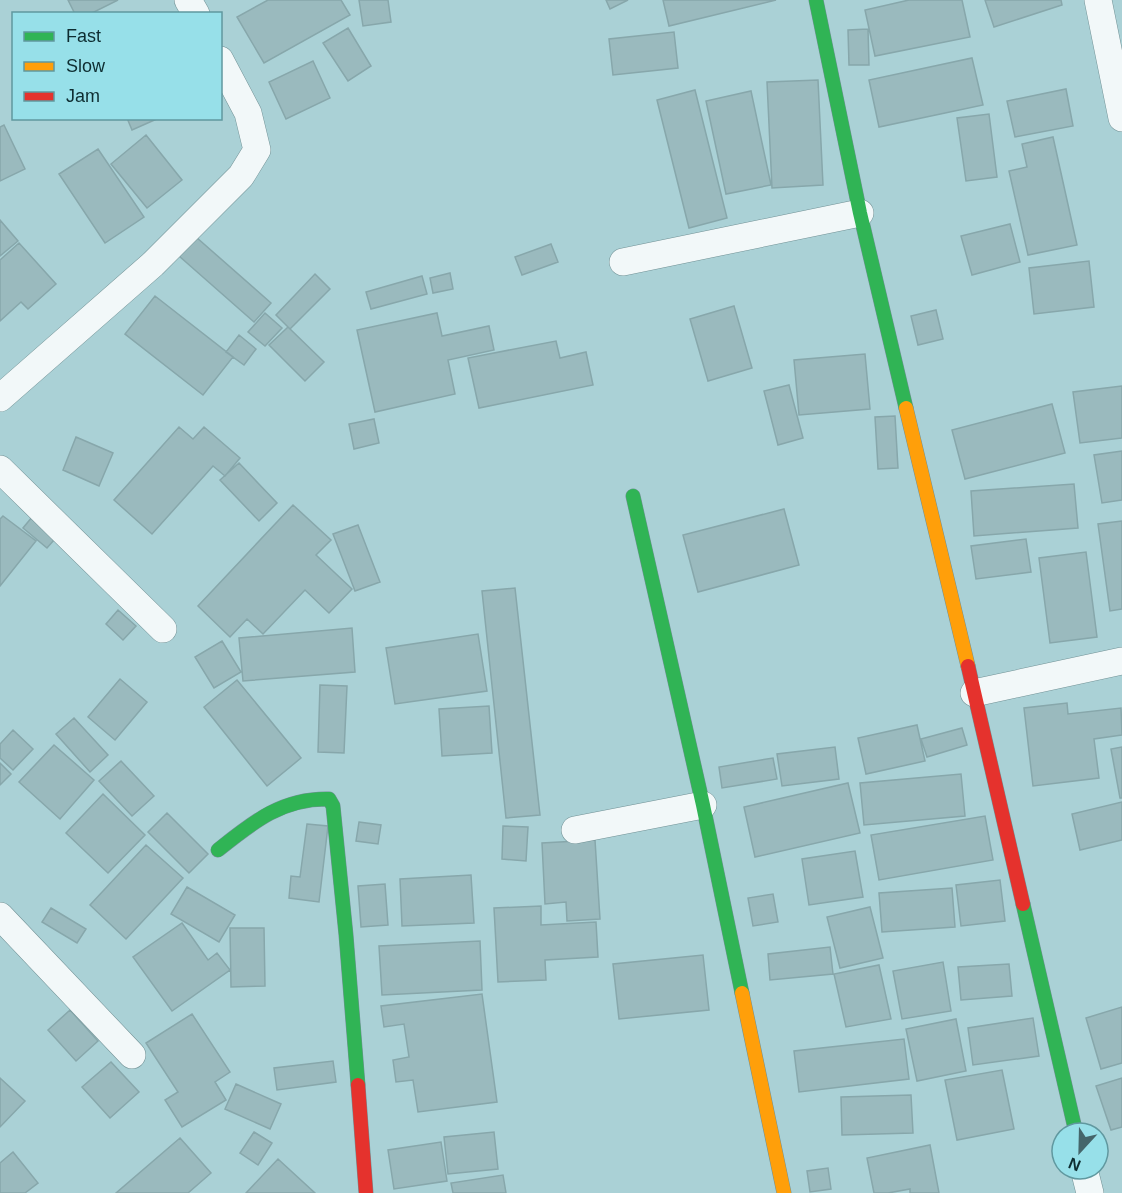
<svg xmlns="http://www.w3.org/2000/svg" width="1122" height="1193" viewBox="0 0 1122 1193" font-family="Arial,sans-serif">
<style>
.building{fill:#9ababe;stroke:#87a7ab;stroke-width:1.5}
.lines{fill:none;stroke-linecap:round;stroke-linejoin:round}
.street-casing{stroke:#719195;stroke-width:28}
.fast-casing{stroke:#719195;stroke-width:15}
.slow-casing{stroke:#719195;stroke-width:15}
.jam-casing{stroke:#719195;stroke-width:15}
.street{stroke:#f2f8f9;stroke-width:27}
.fast{stroke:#30b455;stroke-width:14}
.slow{stroke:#ff9f0a;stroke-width:14}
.jam{stroke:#e5322d;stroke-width:14}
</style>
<rect width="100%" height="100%" fill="#aad1d6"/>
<path class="building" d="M 68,0 L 118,0 L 90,14 L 75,14 Z
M 268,0 L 341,0 L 350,15 L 264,63 L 237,17 Z
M 359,0 L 388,0 L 391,22 L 363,26 Z
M 606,0 L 628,0 L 610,9 Z
M 663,0 L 776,0 L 669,26 Z
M 909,0 L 962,0 L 970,37 L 875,56 L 865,10 Z
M 985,0 L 1061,0 L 1062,5 L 994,27 Z
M 348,28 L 371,66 L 348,81 L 323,43 Z
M 868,29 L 869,65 L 849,65 L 848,30 Z
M 674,32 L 678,68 L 613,75 L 609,39 Z
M 972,58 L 983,105 L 879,127 L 869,80 Z
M 313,61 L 330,98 L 286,119 L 269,82 Z
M 818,80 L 823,185 L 772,188 L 767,82 Z
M 1066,89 L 1073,126 L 1015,137 L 1007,101 Z
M 695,90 L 727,218 L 689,228 L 657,100 Z
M 751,91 L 771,185 L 726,194 L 706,101 Z
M 989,114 L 997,177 L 966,181 L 957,118 Z
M 127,118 L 159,118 L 132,130 Z
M 4,125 L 25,169 L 0,181 L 0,127 Z
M 146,135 L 182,180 L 147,208 L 111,164 Z
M 1053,137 L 1077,245 L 1028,255 L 1009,171 L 1027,167 L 1022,144 Z
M 98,149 L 144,217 L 105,243 L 59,174 Z
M 0,220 L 18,241 L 0,256 Z
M 1010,224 L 1020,262 L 972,275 L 961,236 Z
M 196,237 L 271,303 L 254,322 L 179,256 Z
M 19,243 L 56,284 L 28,309 L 21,302 L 0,321 L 0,260 Z
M 551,244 L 558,262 L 522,275 L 515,257 Z
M 1089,261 L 1094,307 L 1034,314 L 1029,268 Z
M 450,273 L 453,289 L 433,293 L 430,278 Z
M 315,274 L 330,289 L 290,329 L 276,315 Z
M 422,276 L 427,294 L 371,309 L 366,292 Z
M 155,296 L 233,357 L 203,395 L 125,334 Z
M 734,306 L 752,368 L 708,381 L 690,319 Z
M 936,310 L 943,339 L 918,345 L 911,316 Z
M 265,313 L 282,328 L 265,346 L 248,332 Z
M 437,313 L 442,336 L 489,326 L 494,350 L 448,360 L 455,394 L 375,412 L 357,330 Z
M 288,327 L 324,362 L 305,381 L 269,345 Z
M 239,335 L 256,349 L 244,365 L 226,352 Z
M 556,341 L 560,358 L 586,352 L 593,385 L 479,408 L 468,358 Z
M 865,354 L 870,409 L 799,415 L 794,360 Z
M 789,385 L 803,438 L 778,445 L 764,391 Z
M 1122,386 L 1122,438 L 1080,443 L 1073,392 Z
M 1052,404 L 1065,453 L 965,479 L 952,430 Z
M 895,416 L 898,468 L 878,469 L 875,417 Z
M 374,419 L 379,443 L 354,449 L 349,424 Z
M 179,427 L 193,439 L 204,427 L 240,458 L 225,476 L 213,466 L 152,534 L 114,500 Z
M 76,437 L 113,453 L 99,486 L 63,470 Z
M 1122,451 L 1122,500 L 1102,503 L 1094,455 Z
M 239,463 L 277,503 L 259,521 L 220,480 Z
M 1074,484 L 1078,528 L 974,536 L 971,491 Z
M 293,505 L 331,540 L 316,555 L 352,589 L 329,613 L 305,590 L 263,634 L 247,619 L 230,637 L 198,606 Z
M 784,509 L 799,565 L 698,592 L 683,535 Z
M 37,511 L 61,532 L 47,548 L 23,528 Z
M 3,516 L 36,541 L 0,586 L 0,519 Z
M 1122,521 L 1122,609 L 1110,611 L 1098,524 Z
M 358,525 L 380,582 L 355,591 L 333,534 Z
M 1026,539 L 1031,572 L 976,579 L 971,546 Z
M 1086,552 L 1097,637 L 1050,643 L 1039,558 Z
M 515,588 L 540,815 L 506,818 L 482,591 Z
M 118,610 L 136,626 L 123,640 L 106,624 Z
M 352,628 L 355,672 L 243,681 L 239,638 Z
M 478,634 L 487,691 L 395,704 L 386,648 Z
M 222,641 L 241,672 L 214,688 L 195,657 Z
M 120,679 L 147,702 L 115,740 L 88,717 Z
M 237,680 L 301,758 L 267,786 L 204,707 Z
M 320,685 L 347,686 L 344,753 L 318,752 Z
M 1067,703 L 1068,714 L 1121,708 L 1122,735 L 1094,739 L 1099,778 L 1033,786 L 1024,708 Z
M 489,706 L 492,753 L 442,756 L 439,709 Z
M 74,718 L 108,755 L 90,772 L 56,734 Z
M 917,725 L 925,761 L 866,774 L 858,738 Z
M 962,728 L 967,745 L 927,757 L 921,739 Z
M 13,730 L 33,749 L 13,770 L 0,758 L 0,744 Z
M 54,745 L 94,780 L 60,819 L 19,782 Z
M 835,747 L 839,779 L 782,786 L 777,754 Z
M 1122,747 L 1122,798 L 1120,798 L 1111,749 Z
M 773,758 L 777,779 L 722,788 L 719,767 Z
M 121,761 L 154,796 L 132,816 L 99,781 Z
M 0,763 L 11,774 L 0,785 Z
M 961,774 L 965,816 L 864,825 L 860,783 Z
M 848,783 L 860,833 L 755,857 L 744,807 Z
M 103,794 L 145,835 L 108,873 L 66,833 Z
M 1122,802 L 1122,840 L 1080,850 L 1072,814 Z
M 167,813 L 208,854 L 189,873 L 148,832 Z
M 985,816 L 993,860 L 879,880 L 871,835 Z
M 359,822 L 381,825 L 378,844 L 356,841 Z
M 307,824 L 328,826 L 319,902 L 289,898 L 291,876 L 300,877 Z
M 503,826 L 528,827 L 526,861 L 502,859 Z
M 595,840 L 600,919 L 567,921 L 566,902 L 545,904 L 542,843 Z
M 146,845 L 183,878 L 126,939 L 90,905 Z
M 855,851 L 863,897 L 809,905 L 802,859 Z
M 471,875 L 474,923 L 402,926 L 400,879 Z
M 1000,880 L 1005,921 L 961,926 L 956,885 Z
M 385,884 L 388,925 L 361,927 L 358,886 Z
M 187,887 L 235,915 L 219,942 L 171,914 Z
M 952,888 L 955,927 L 882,932 L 879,893 Z
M 773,894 L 778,922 L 753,926 L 748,898 Z
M 541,906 L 541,925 L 596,922 L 598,957 L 545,960 L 546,980 L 498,982 L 494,908 Z
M 870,907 L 883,958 L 840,968 L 827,917 Z
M 51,908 L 86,929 L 77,943 L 42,922 Z
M 182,923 L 208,960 L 217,953 L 230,970 L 172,1011 L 133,957 Z
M 230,928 L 264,928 L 265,986 L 231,987 Z
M 480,941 L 482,990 L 382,995 L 379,946 Z
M 830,947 L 833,974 L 770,980 L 768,954 Z
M 703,955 L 709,1010 L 619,1019 L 613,964 Z
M 943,962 L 951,1011 L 902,1019 L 893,971 Z
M 1009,964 L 1012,996 L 961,1000 L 958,967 Z
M 879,965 L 891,1019 L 846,1027 L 834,974 Z
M 482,994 L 497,1102 L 418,1112 L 413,1080 L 396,1082 L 393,1060 L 409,1057 L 404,1024 L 384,1027 L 381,1006 Z
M 1122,1007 L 1122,1063 L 1101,1069 L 1086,1018 Z
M 70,1010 L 98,1041 L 76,1061 L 48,1030 Z
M 192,1014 L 230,1072 L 215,1082 L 226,1100 L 182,1127 L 165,1100 L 178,1092 L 146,1043 Z
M 1033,1018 L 1039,1056 L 973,1065 L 968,1028 Z
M 956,1019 L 966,1071 L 917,1081 L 906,1029 Z
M 904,1039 L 909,1079 L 799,1092 L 794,1051 Z
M 333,1061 L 336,1082 L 277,1090 L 274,1068 Z
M 111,1062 L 139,1092 L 110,1118 L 82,1087 Z
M 1002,1070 L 1014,1129 L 957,1140 L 945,1080 Z
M 0,1078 L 25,1101 L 0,1127 Z
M 1122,1078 L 1122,1127 L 1111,1130 L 1096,1086 Z
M 236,1084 L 281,1104 L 270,1129 L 225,1109 Z
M 911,1095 L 913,1133 L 842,1135 L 841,1097 Z
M 254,1132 L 272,1143 L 258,1165 L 240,1153 Z
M 494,1132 L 498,1169 L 448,1174 L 444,1137 Z
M 180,1138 L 211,1173 L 188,1193 L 116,1193 Z
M 441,1142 L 447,1181 L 394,1189 L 388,1150 Z
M 930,1145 L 939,1193 L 910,1193 L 910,1189 L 888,1193 L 874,1193 L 867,1158 Z
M 13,1152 L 38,1183 L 25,1193 L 0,1193 L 0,1163 Z
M 278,1159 L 315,1193 L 246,1193 Z
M 828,1168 L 831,1189 L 810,1192 L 807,1171 Z
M 503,1175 L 506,1193 L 453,1193 L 451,1183 Z"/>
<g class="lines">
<defs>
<path id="street" d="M 188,0 L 196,14
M 1098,0 L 1122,118
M 623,262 L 860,213
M 0,398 L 153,264 L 241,176 L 257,150 L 248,113 L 220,60
M 0,469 L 163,629
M 974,693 L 1122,661
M 575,830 L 703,805
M 0,916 L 132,1055
M 1084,1169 L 1090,1193"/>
<path id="fast" d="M 816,0 L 860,213 L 906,408
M 633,496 L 703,805 L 742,993
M 218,850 C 253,822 282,798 329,799 L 333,806 L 346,935 L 358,1085
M 1023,904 L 1076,1133"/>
<path id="slow" d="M 906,408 L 968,666
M 742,993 L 784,1193"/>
<path id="jam" d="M 968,666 L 1023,904
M 358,1085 L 366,1193"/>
</defs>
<use href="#street" class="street-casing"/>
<use href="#fast" class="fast-casing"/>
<use href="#slow" class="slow-casing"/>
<use href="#jam" class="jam-casing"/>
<use href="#street" class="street"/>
<use href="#fast" class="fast"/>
<use href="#slow" class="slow"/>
<use href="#jam" class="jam"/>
</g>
<rect x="12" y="12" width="210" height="108" fill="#97e0e9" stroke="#60989f" stroke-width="1.5"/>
<rect x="24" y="32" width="30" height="9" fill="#30b455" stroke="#60989f" stroke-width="1.5"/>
<text x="66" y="42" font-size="18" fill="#0e2d31">Fast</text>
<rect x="24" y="62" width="30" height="9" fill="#ff9f0a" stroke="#60989f" stroke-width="1.5"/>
<text x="66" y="72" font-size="18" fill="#0e2d31">Slow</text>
<rect x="24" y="92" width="30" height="9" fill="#e5322d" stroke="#60989f" stroke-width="1.5"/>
<text x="66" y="102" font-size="18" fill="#0e2d31">Jam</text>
<g transform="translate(1080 1151) rotate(202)"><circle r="28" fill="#97e0e9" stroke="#60989f" stroke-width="1.5"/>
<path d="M0-4.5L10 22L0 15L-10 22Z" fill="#45666b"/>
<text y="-9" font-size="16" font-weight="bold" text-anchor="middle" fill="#0e2d31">N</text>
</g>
</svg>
